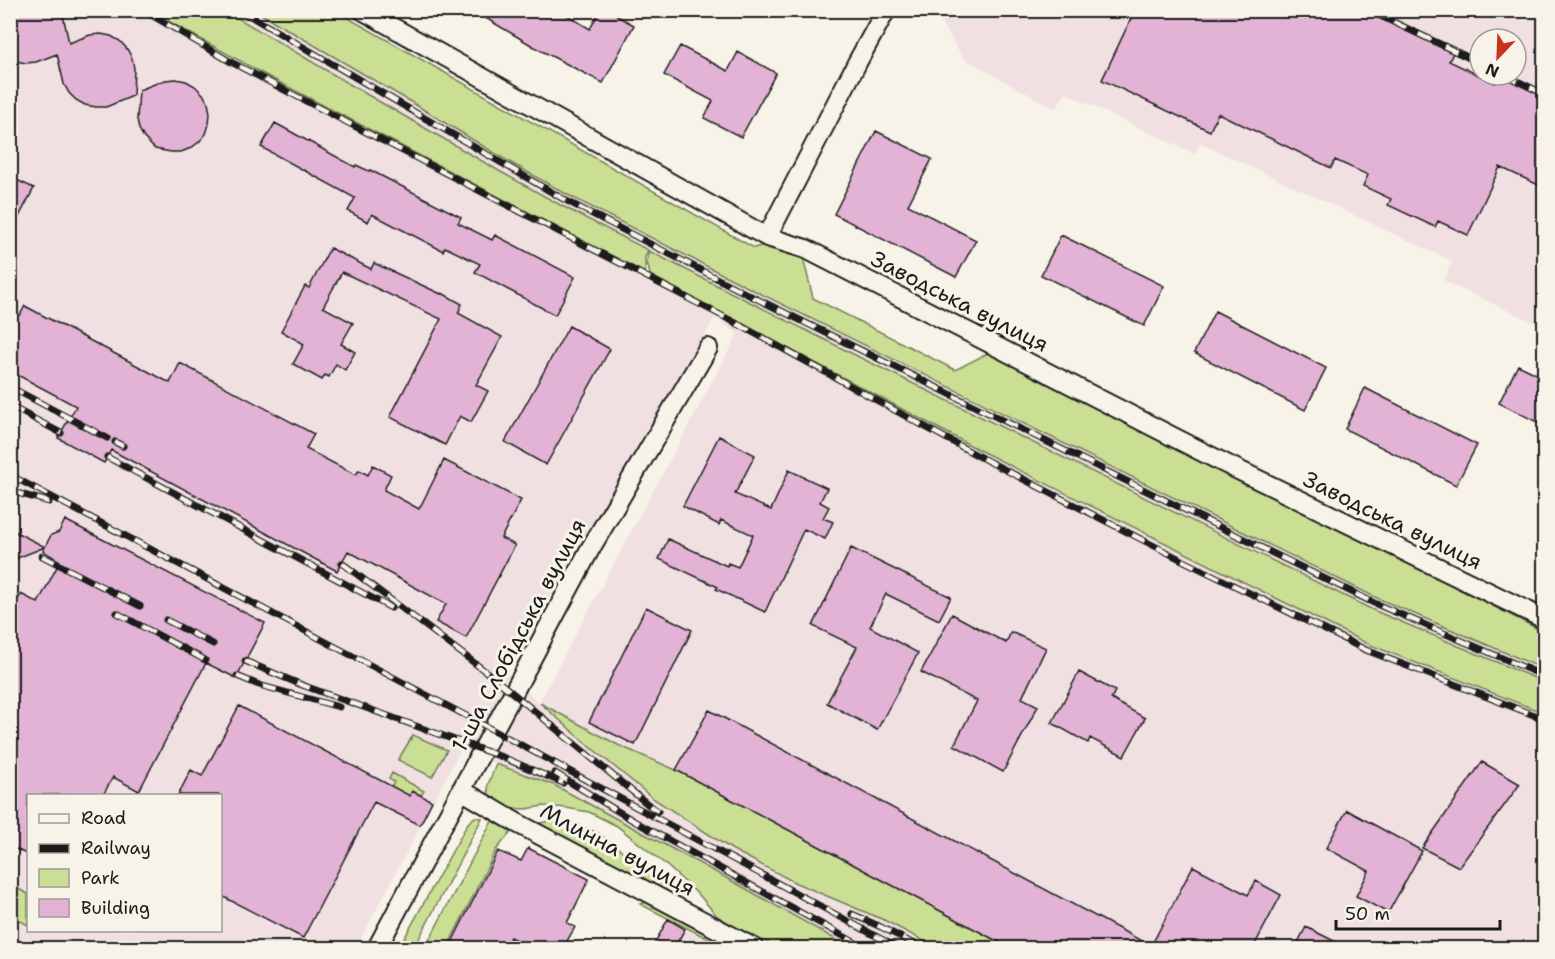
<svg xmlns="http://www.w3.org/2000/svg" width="1555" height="959" viewBox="0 0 1555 959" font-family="'Shantell Sans',sans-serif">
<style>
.built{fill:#f1e0e2;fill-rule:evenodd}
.green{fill:#cadf94;stroke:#737e58;stroke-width:1.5}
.building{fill:#e2b3d5;stroke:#1c1c1c;stroke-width:1.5}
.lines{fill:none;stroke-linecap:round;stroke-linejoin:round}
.street-casing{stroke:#1c1c1c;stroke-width:22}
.street{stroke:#f7f3e8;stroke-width:18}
.rail-casing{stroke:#1c1c1c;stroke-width:7}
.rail{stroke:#f7f3e8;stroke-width:4.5;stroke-dasharray:14;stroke-linecap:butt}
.labels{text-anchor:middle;stroke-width:6;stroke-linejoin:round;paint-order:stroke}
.street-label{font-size:22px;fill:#1c1c1c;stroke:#f7f3e8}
</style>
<rect width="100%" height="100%" fill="#f7f3e8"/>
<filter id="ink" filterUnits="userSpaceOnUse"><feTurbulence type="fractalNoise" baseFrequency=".0167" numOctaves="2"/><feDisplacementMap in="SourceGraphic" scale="12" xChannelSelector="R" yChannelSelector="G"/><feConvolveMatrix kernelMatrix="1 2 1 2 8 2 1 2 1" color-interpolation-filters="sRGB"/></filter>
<g filter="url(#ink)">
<path class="built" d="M 10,11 L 150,11 L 269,77 L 802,356 L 1368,644 L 1544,713 L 1544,948 L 1010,948 L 676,770 L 618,745 L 543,705 L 594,750 L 654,799 L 733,850 L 796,883 L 884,920 L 937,948 L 851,948 L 743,887 L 554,785 L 460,751 L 356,948 L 11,948 ZM 715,318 L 738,334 L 539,702 L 505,672 ZM 28,796 L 220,796 L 220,930 L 28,930 Z
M 226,11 L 256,11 L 411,102 L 506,160 L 568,195 L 755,291 L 1377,598 L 1544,669 L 1544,682 L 1373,610 L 857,356 L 747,300 L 562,206 L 368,95 Z
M 934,11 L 1544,11 L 1544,327 L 1444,281 L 1452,261 L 1200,143 L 1195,154 L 1065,93 L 1056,109 L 964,59 ZM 1480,39 L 1516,39 L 1516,75 L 1480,75 Z
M 668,919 L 685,929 L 724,948 L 652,948 Z"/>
<path class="green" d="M 150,11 L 226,11 L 368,95 L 501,172 L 562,206 L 648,250 L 645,258 L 645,273 L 269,77 Z
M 256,11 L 336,11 L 754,248 L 771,243 L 803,257 L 813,298 L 955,370 L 990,352 L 1544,632 L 1544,669 L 1377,598 L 755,291 L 568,195 L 506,160 L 411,102 Z
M 649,251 L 857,356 L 1373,610 L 1544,682 L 1544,713 L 1368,644 L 985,453 L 650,275 L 647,261 Z
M 540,703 L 618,745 L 676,770 L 1010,948 L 937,948 L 884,920 L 796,883 L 733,850 L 654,799 L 594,750 Z
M 413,735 L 447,750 L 432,777 L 398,760 Z
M 496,764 L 554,785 L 743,887 L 851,948 L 779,948 L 736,928 L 717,916 L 700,896 L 665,864 L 617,826 L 589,812 L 566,808 L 543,806 L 526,809 L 509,808 L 489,798 L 488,785 Z
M 392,773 L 424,791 L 421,795 L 412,791 L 400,814 L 381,802 L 394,782 L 389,779 Z
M 475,817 L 482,818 L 414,948 L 399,948 L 468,823 Z
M 492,821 L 512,831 L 496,850 L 447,948 L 425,948 Z
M 550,821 L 580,826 L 598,833 L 645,868 L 678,896 L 683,902 L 541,828 L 540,823 Z
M 11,885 L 28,894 L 28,925 L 11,916 Z
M 651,901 L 737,948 L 726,948 L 640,904 Z"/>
<path class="building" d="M 10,10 L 62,10 L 69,43 L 90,35 L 101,34 L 111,36 L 120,41 L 127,49 L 132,58 L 134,68 L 133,96 L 106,107 L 96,107 L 85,105 L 76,100 L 69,93 L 64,84 L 57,54 L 36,62 L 26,63 L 10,60 Z
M 472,10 L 559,10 L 590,29 L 600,10 L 620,10 L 617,16 L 634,25 L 603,83 L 538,49 Z
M 1135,10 L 1363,10 L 1453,53 L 1449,61 L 1495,83 L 1499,75 L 1545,96 L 1545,188 L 1500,167 L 1468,235 L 1438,221 L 1435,227 L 1388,205 L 1391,199 L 1363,186 L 1368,175 L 1335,160 L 1331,168 L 1218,113 L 1210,131 L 1102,80 Z
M 680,46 L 728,71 L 738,52 L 776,73 L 741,137 L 704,118 L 713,101 L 664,75 Z
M 176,79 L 186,81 L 195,86 L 203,94 L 208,103 L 210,113 L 209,124 L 206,134 L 199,142 L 191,148 L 181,152 L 171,152 L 155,149 L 144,138 L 139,129 L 137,119 L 139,90 L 165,80 Z
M 275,123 L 355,167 L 356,165 L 369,171 L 370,170 L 461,217 L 458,223 L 492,240 L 495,235 L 575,277 L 555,315 L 475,272 L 480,264 L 445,247 L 443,251 L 372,214 L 368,222 L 348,211 L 355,198 L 261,147 Z
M 876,131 L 932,159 L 908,205 L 976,240 L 956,277 L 834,214 Z
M 10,177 L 34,188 L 10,234 Z
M 1061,235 L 1164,286 L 1144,326 L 1041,275 Z
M 330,248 L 371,269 L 374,263 L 441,294 L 442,293 L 462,304 L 458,313 L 502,337 L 476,385 L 488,391 L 471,422 L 460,416 L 445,445 L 390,417 L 441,319 L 342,272 L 323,307 L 353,323 L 341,344 L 355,352 L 345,370 L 336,364 L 329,377 L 325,375 L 322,380 L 293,364 L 304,344 L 281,331 L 305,286 L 309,288 Z
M 25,306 L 170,383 L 180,363 L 314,434 L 306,449 L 356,475 L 359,470 L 368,475 L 373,465 L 391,475 L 384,490 L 419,509 L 444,460 L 521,500 L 501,538 L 515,545 L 466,638 L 436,622 L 446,604 L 348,551 L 337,571 L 111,450 L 104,463 L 58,438 L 76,406 L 10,371 L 10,310 L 20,315 Z
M 1215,311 L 1326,368 L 1305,410 L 1194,353 Z
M 569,326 L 610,349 L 546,465 L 505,442 Z
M 1518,365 L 1545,378 L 1545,426 L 1499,403 Z
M 1365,388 L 1477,445 L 1456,485 L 1345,429 Z
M 719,436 L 755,455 L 735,494 L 771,510 L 789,470 L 827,488 L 820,502 L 829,507 L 823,518 L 833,522 L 825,539 L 804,529 L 765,612 L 716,589 L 718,587 L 659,559 L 668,539 L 727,566 L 728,563 L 738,567 L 753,535 L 721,520 L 719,525 L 683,506 Z
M 65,520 L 265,623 L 236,678 L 206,663 L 139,791 L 113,777 L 103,795 L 28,795 L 28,855 L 10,846 L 10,613 L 21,594 L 38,603 L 60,561 L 43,551 L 45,547 L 10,561 L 10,529 L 45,547 L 51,535 L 59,532 Z
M 851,548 L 951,597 L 939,620 L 886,594 L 870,627 L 918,653 L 877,730 L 827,703 L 857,647 L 813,626 Z
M 646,607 L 692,630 L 635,745 L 589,722 Z
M 952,614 L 1006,643 L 1011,632 L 1046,648 L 1022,698 L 1038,706 L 1003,772 L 954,745 L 977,701 L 921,672 Z
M 1079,672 L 1115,691 L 1111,699 L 1145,718 L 1124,756 L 1090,738 L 1088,743 L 1052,723 Z
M 239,706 L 410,796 L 412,791 L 432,801 L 420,825 L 374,802 L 303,938 L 220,895 L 220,795 L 178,795 L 191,770 L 202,776 Z
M 709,710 L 1151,946 L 1193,866 L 1248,895 L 1256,881 L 1281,895 L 1253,948 L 1010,948 L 676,770 Z
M 1482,762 L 1520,784 L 1459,867 L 1422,848 Z
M 1347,810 L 1422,851 L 1388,913 L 1356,896 L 1369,871 L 1326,848 Z
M 528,848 L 589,879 L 567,923 L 575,927 L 563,948 L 533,948 L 510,937 L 504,948 L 449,948 L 498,851 L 521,861 Z
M 668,919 L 685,929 L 674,948 L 652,948 Z
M 1306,927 L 1348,948 L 1295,948 Z"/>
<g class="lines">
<defs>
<path id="street" d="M 362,10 L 767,237 L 806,249 L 1226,464 L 1544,619
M 767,237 L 858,61 L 886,10
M 461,790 L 517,823 L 754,948
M 377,948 L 589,551 L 708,348"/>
</defs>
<use href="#street" class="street-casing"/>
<use href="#street" class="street"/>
<defs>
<path id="rail" d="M 143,10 L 231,62 L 294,95 L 734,322 L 982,458 L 1182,560 L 1366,650 L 1544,719
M 240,10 L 565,200 L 749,295 L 1374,603 L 1544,676
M 1368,10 L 1480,63
M 1541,10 L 1544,12
M 1505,75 L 1544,94
M 10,387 L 107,438
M 10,406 L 61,433
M 115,442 L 123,446
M 107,457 L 391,608
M 10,475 L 493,730 L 898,948
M 10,491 L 49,502
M 42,556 L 140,606
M 342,563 L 493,677 L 650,806 L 658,811
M 117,613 L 205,660
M 166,620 L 213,644
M 245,661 L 302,685 L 502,757 L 563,783
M 237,676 L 259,685 L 339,707
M 555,773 L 634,821 L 865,948
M 852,914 L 881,927 L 922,948"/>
</defs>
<use href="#rail" class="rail-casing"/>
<use href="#rail" class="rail"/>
</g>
</g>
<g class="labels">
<g class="street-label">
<text transform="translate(960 301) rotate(27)" y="8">Заводська вулиця</text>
<text transform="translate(1393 520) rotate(26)" y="8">Заводська вулиця</text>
<text transform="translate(518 635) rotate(-62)" y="8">1-ша Слобідська вулиця</text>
<text transform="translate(618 849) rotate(28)" y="8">Млинна вулиця</text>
</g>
</g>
<rect width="1555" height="959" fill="none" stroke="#f7f3e8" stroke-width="36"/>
<rect x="18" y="18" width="1519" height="923" fill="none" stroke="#1c1c1c" stroke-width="2" filter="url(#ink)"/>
<rect x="27" y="794" width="195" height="138" fill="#f7f3e8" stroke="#9f9d96" stroke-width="1.5"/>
<rect x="39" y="814" width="30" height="9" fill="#f7f3e8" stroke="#9f9d96" stroke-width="1.5"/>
<text x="81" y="824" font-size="18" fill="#1c1c1c">Road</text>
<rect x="39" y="844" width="30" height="9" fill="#1c1c1c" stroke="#9f9d96" stroke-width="1.5"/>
<text x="81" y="854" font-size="18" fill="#1c1c1c">Railway</text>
<rect x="39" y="869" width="30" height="18" fill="#cadf94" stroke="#9f9d96" stroke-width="1.5"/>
<text x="81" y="884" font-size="18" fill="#1c1c1c">Park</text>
<rect x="39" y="899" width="30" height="18" fill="#e2b3d5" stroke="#9f9d96" stroke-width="1.5"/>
<text x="81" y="914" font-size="18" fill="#1c1c1c">Building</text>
<g transform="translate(1498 57) rotate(203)"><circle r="28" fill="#f7f3e8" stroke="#9f9d96" stroke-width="1.5"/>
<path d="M0-4.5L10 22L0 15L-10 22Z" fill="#c8321e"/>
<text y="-9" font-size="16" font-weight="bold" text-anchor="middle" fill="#1c1c1c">N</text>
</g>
<path d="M1336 920v9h164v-9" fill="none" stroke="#1c1c1c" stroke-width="3"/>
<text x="1345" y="920" font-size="18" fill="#1c1c1c" stroke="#f7f3e8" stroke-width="4.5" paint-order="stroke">50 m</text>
</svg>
